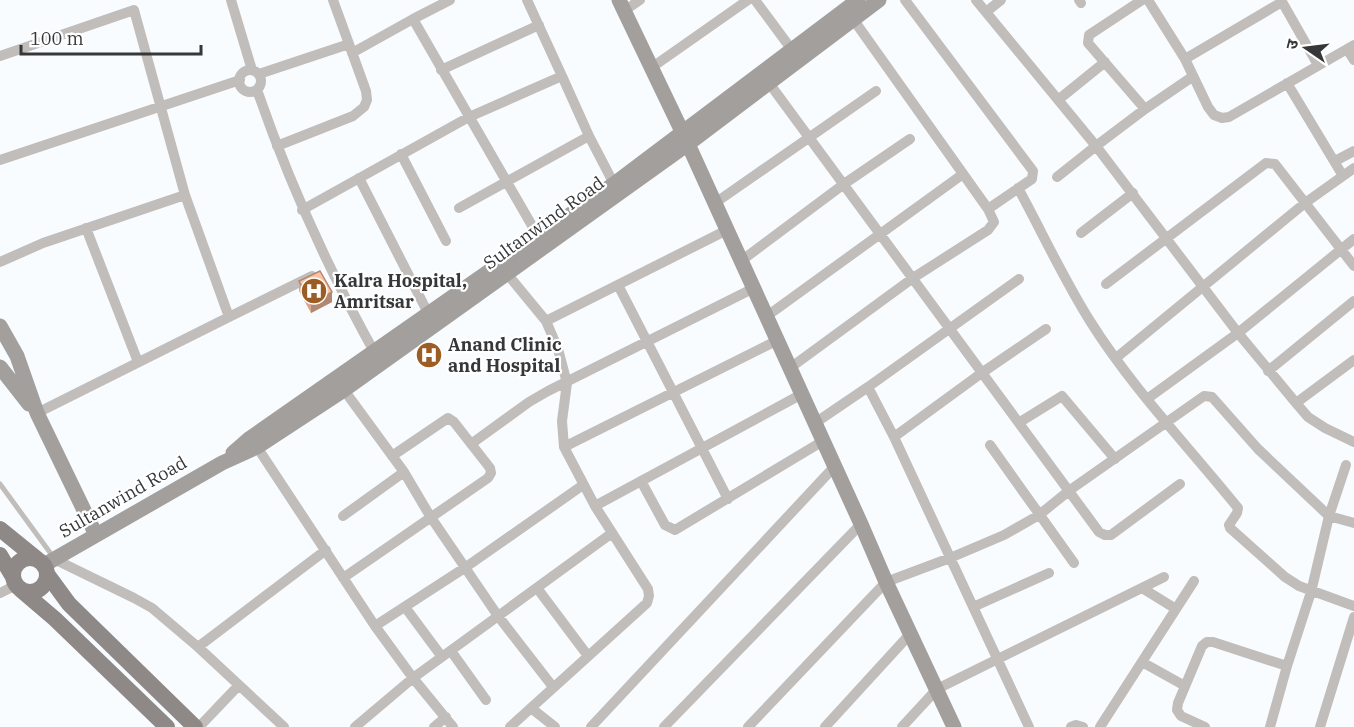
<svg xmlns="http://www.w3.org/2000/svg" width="1354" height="727" viewBox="0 0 1354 727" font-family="'IBM Plex Serif','Noto Sans Devanagari',serif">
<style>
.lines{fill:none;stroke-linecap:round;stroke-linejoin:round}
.lane{stroke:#c0bdbb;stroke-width:5}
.street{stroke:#c0bdbb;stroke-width:10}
.secondary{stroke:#a39f9c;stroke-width:15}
.primary{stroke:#8e8986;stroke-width:16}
.wall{fill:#daa78d}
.shaded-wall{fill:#b18873}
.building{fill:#fdc2a4;stroke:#b18873;stroke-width:1.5}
.labels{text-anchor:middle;stroke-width:4.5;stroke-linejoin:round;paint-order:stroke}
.street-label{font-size:18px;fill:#353739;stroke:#fff}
.poi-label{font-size:18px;font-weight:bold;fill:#353739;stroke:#fff;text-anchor:start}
</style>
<rect width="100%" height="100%" fill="#f9fcff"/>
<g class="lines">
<path class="lane" d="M 0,484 L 54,558"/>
<path class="street" d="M 231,0 L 252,70
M 755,0 L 792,50
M 976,0 L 1096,146 L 1057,177
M 1079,0 L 1081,3
M 1142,0 L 1089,35 L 1088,43 L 1145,109
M 1148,0 L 1185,59 L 1208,107 L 1214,115 L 1222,118 L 1229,117 L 1354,45
M 1281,0 L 1318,65
M 624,11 L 640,0
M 986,12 L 1001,0
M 413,19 L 450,0
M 853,19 L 988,209 L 1032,179 L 1033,171 L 905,0
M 1347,49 L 1354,60
M 352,53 L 413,19 L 538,236
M 0,56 L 134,10 L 185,195 L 229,317 L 37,413
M 1185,59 L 1282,2
M 651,68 L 748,0
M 441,70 L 539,25
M239 81a11 11 0 1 1 22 0a11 11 0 1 1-22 0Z
M 259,74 L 349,44 L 333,0
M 562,76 L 589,136 L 614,184
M 1192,77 L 1145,109 L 1096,146 L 1238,333 L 1296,403 L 1308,417 L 1325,428 L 1354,442
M 769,83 L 1099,532 L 1105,535 L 1111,535 L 1180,484
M 1287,83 L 1343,176
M 257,90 C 289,183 329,271 377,357
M 1058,100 L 1105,62
M 277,146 L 353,116 L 364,107 L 367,100 L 366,91 L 349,44
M 401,154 L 446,241
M 0,160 L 240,80
M 1335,161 L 1354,151
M 359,178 L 428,313
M 1018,188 C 1042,232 1063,278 1090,321 C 1132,388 1188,446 1238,508 L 1237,513 L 1229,525 L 1230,528 L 1285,577 L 1299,586 L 1354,606
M 715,203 L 876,91
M 459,208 L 589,136
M 302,210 L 469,117 L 562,76 L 527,0
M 86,228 L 138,362
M 1081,233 L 1133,193
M 741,261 L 844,184 L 910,139
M 0,262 L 43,243 L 185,195
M 504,270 L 546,321 L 558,349 L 567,383 L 562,421 L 564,447 L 595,506 L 648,589 L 649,596 L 647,603 L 510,727
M 1106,284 L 1266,163 L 1275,164 L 1354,266
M 618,285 L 728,499
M 767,316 L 963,174
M 229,317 L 312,276
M 546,321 L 727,230
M 1116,358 L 1305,203 L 1354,168
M 790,368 L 913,278 L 988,230 L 994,222 L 988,209
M 1268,371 L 1354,301
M 868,387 L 894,437 L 1029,727
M 344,390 L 404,472 L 430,516 L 498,616 L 553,687
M 1147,399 L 1238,333 L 1354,239
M 1296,403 L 1354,360
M 1020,422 L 1062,396 L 1115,459
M 815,423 L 868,387 L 1019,279
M 894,437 L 983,372 L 1046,329
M 471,444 L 529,402 L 548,391 L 754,288
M 990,445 L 1074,563
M 257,447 L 375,626 L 413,678 L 453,727
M 564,447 L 778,340
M 1346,465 L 1329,516 L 1354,523
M 641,481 L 665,525 L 675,530 L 823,441
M 595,506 L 802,394
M 343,516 L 404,472
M 54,559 L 134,598 L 152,608 L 198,647 L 284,727
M 343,578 L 488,478 L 491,473 L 490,468 L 454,422 L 448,418 L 392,456
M 537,588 L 588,656
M 1142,588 L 1176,609
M 0,593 L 16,585
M 405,607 L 442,657
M 973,607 L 1049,573
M 375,626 L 466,567 L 583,485
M 198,647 L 326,550
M 451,651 L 486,700
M 1142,662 L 1185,686
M 531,708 L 555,727
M 199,727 L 239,685
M 355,727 L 413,678 L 612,533
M 434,727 L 446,717
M 591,727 L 835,466
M 664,727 L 861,524
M 748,727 L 886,582 L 950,558 L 1004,535 L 1039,515 L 1070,490 L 1204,396 L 1212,397 L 1258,449 L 1329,516 L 1311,592 L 1287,666 L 1270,727
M 825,727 L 911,633
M 902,727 L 937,689 L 1164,577
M 1071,727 L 1076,725 L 1083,727
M 1100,727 L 1194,581
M 1205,727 L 1181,716 L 1177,710 L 1178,703 L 1202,646 L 1207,642 L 1213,642 L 1287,666
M 1320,727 L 1354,617"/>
<path class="secondary" d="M 619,0 L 688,144 L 861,524 L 886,582 L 954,727
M 0,326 L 17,356 L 37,413 L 96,535
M 0,367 L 29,404
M 233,453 L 249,439 L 614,184 L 858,0
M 44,565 L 222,463 L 257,447 L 344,390 L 688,144 L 879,0"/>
<path class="primary" d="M 0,529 L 37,559
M 0,555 L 13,577
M13 575a17 17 0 1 1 34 0a17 17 0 1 1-34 0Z
M 47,574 L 69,604 L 195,727
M 21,590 L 55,619 L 167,727"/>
</g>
<path class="wall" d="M 299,281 L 332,302 L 311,313 L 299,291 Z"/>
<path class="shaded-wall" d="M 332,292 L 332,302 L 311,313 L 311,304 Z"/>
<path class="building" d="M 320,271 L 332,292 L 311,304 L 299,281 Z"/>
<defs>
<symbol id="hospital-disc" viewBox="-11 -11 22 22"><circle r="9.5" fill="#9b5d23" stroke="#fff"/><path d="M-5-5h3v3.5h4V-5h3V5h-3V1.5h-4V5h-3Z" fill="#fff"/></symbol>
</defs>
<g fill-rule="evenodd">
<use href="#hospital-disc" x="299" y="276" width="30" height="30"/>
<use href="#hospital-disc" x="414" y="340" width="30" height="30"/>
</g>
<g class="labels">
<g class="street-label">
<text transform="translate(544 223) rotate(-36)" y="6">Sultanwind Road</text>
<text transform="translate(123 497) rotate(-30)" y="6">Sultanwind Road</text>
</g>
<g class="poi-label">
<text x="334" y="287">Kalra Hospital,<tspan x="334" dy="21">Amritsar</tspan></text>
<text x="448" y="351">Anand Clinic<tspan x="448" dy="21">and Hospital</tspan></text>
</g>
</g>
<g transform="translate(1306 48) rotate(284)" stroke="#ffffff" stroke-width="4.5" paint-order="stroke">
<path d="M0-4.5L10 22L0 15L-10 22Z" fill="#353739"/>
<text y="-9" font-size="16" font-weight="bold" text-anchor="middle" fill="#353739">उ</text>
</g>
<path d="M21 45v9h180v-9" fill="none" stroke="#353739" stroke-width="3"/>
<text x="30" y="45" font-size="18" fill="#353739" stroke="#ffffff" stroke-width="4.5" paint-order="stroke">100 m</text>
</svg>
